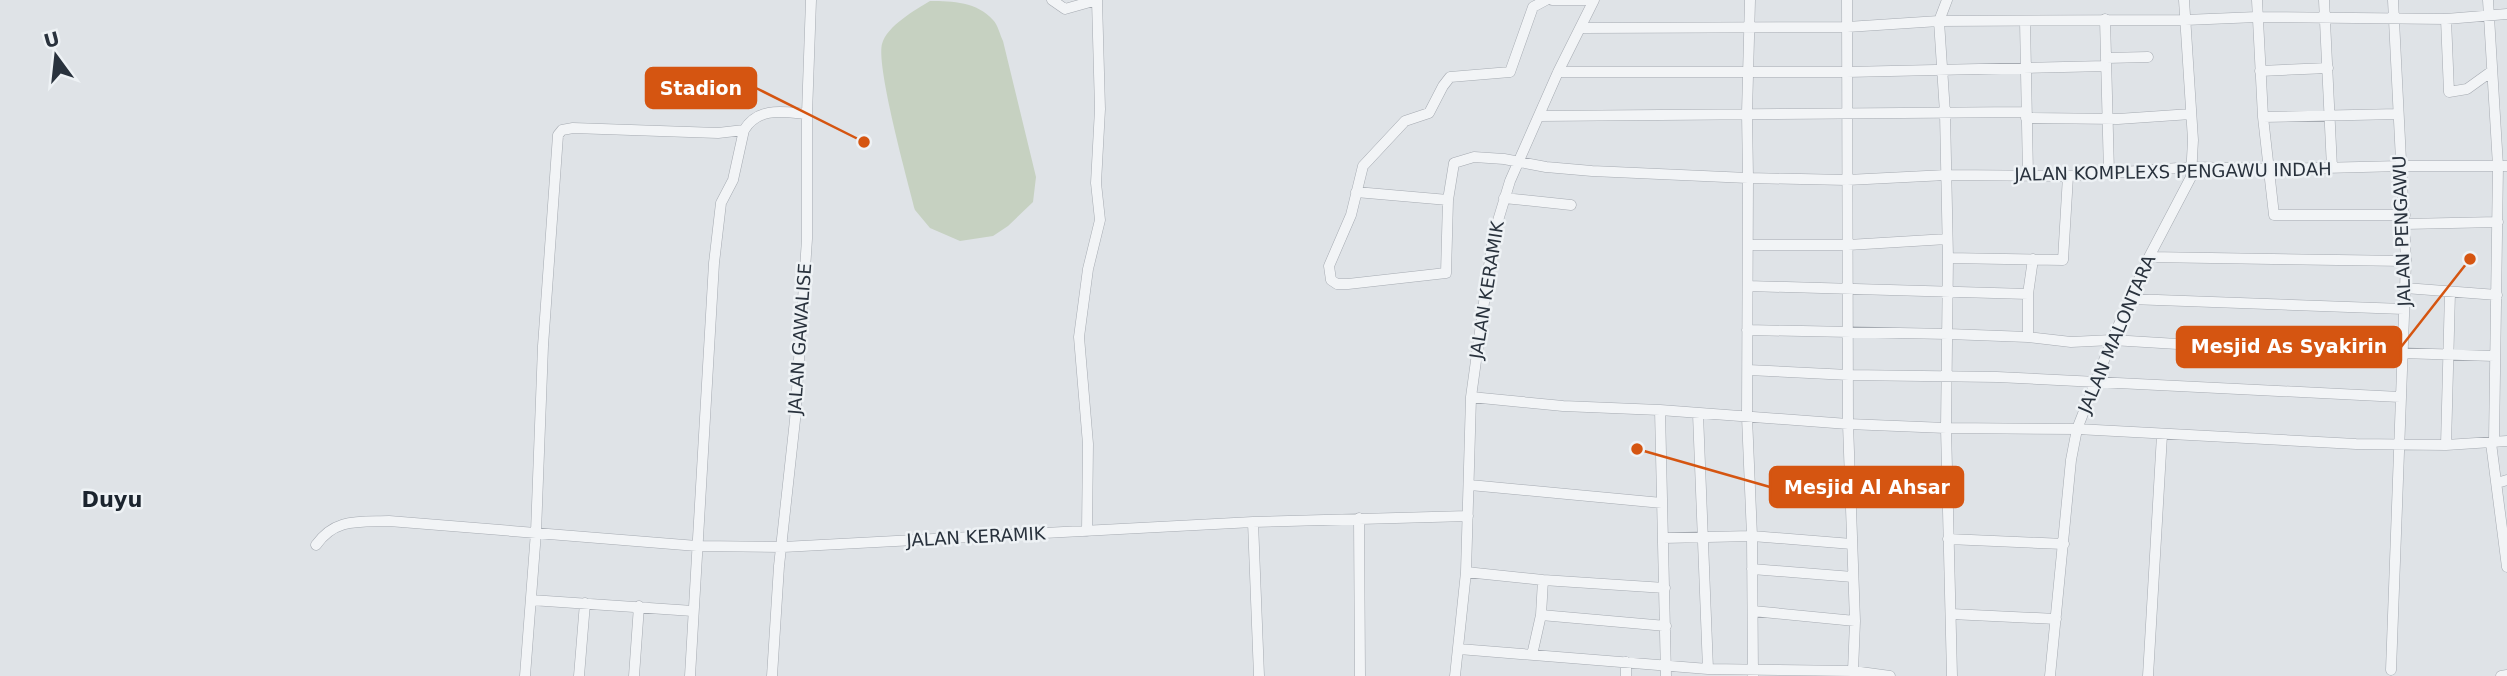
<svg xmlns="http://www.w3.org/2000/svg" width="2507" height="676" viewBox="0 0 2507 676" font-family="'DejaVu Sans',sans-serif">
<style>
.grass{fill:#c6d1c1}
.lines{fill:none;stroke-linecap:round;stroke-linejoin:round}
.minor-casing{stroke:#a5aab1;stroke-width:11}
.minor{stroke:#f2f4f6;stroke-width:10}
.labels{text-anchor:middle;stroke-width:5;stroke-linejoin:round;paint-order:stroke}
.street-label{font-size:18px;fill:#29323d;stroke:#eef2f5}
.quarter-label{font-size:21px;font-weight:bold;fill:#1b242e;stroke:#eef2f5}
.leader{fill:none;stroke:#d55511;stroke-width:2.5}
.callout-dot{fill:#d55511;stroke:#eef2f5;stroke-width:2.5}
.callout{fill:#d55511;stroke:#d55511;stroke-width:2.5}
.callout-label{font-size:19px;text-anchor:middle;font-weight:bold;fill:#fff}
</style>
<rect width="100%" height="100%" fill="#dfe3e7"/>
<path class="grass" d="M 930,1 C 953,1 977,2 993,20 C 998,25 1000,35 1003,41 L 1036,177 L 1033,202 L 1008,226 L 993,236 L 960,241 L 930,228 L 915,210 C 908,182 876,67 882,44 C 887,26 915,10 930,1 Z"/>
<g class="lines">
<defs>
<path id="minor" d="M 1052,0 L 1065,9 L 1097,0
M 1552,0 L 1593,0
M 1750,0 L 1747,113 L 1748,178 L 1747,417 L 1752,536 L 1753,676
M 1847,0 L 1848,424 L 1855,621 L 1853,671
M 1947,0 L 1939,21 L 1945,113 L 1948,258 L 1946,428 L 1952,676
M 2257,0 L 2263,117 L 2274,215 L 2405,215
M 2324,0 L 2332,168
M 2488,0 L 2498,166 L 2494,442
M 2105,19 L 2109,173
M 2446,19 L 2449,92 L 2467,89 L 2492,71
M 2025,21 L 2028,175
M 1582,28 L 1847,27 L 1939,21 L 2185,20 L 2257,17 L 2446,19 L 2507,14
M 2106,58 L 2148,57
M 2260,71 L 2328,68
M 1558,72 L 1847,72 L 2106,66
M 1539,116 L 2026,112
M 2263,117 L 2398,114
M 2026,118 L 2118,119 L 2191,114
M 1356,192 L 1448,200 L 1454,163 L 1474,157 L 1504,159 L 1546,167 L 1592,171 L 1748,178 L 1847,180 L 1946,175 L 2068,176 L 2192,167 L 2281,169 L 2401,166 L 2507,166
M 1504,198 L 1571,205
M 1448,200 L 1446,273 L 1348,284 L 1337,284 L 1331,280 L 1329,266 L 1351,215 L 1363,166 L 1405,121 L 1429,113 L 1443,86 L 1450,77 L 1510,72 L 1533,7 L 1546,0
M 2405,224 L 2498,222
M 1748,245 L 1848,245 L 1947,239
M 2149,257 L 2406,261
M 1948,258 L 2063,260 L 2068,176
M 1748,286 L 2028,294 L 2033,259
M 2405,288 L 2497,295
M 2028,294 L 2028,337
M 2130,299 L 2404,309
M 1747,330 L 1948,334 L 2028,337 L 2071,342 L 2112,340 L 2243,348 L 2494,356
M 1748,370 L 1849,375 L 1997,377 L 2400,397
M 1471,397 L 1563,406 L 1660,410 L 1848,424 L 1946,428 L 2077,429 L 2356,444 L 2446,445 L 2507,441
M 1660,410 L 1666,676
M 1698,414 L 1708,669
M 2491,443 L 2507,567
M 2446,445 L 2450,292
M 2497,483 L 2507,480
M 1470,485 L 1662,503
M 1359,518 L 1360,676
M 1253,522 L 1259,676
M 1087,531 L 1088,444 L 1079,337 L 1088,269 L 1100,220 L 1096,183 L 1100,109 L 1097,0
M 1663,538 L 1752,536 L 1852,544
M 1948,539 L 2064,544
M 316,545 C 335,518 358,522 389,521 L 697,546 L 783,547 L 1253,522 L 1468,516
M 1752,569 L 1853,577
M 1466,572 L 1543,580 L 1665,588
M 531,600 L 693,611
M 1753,611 L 1855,621
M 1951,614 L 2056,619
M 1541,615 L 1666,626
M 1459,649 L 1708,669 L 1853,671 L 1890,676
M 1532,655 L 1541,615 L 1543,580
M 2391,670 L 2406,261 L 2393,0
M 525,676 L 536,532 L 543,346 L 558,135 L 562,130 L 573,128 L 718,133 L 744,130
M 579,676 L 585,603
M 634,676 L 639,606
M 690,676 L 714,263 L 721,203 L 733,180 L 744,130 C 759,106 784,112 807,114
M 772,676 L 779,566 L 795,420 L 807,239 L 807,114 L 811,0
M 1455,676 L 1466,572 L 1471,397 L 1493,237 L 1510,181 L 1558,72 L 1594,0
M 1626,676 L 1626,662
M 2050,676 L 2071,460 L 2077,429 L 2112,340 L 2149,257 L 2191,177 L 2193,140 L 2184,0
M 2148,676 L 2162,435
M 2501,676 L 2507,675"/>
</defs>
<use href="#minor" class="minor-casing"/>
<use href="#minor" class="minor"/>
</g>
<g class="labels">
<g class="street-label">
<text transform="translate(2173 172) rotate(-1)" y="6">JALAN KOMPLEXS PENGAWU INDAH</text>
<text transform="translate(2402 231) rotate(-92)" y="6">JALAN PENGAWU</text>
<text transform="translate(1487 290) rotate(-81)" y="6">JALAN KERAMIK</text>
<text transform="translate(2117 334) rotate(-67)" y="6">JALAN MALONTARA</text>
<text transform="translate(800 339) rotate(-86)" y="6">JALAN GAWALISE</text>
<text transform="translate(976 537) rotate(-3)" y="6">JALAN KERAMIK</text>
</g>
<g class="quarter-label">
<text x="112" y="507">Duyu</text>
</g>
</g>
<path class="leader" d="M864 142L756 88M2470 259L2401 347M1637 449L1770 487"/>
<g class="callout-dot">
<circle cx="864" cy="142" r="7"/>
<circle cx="2470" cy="259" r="7"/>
<circle cx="1637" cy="449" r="7"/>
</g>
<g class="callout">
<rect x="646" y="68" width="110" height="40" rx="7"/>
<rect x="2177" y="327" width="224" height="40" rx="7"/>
<rect x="1770" y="467" width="193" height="40" rx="7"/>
</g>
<g class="callout-label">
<text x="701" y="95">Stadion</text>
<text x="2289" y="353">Mesjid As Syakirin</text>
<text x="1867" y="494">Mesjid Al Ahsar</text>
</g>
<g transform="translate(56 56) rotate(345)" stroke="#eef2f5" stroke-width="5" paint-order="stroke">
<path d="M0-5L12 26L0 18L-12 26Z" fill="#29323d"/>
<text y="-10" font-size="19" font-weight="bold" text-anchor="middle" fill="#29323d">U</text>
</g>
</svg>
